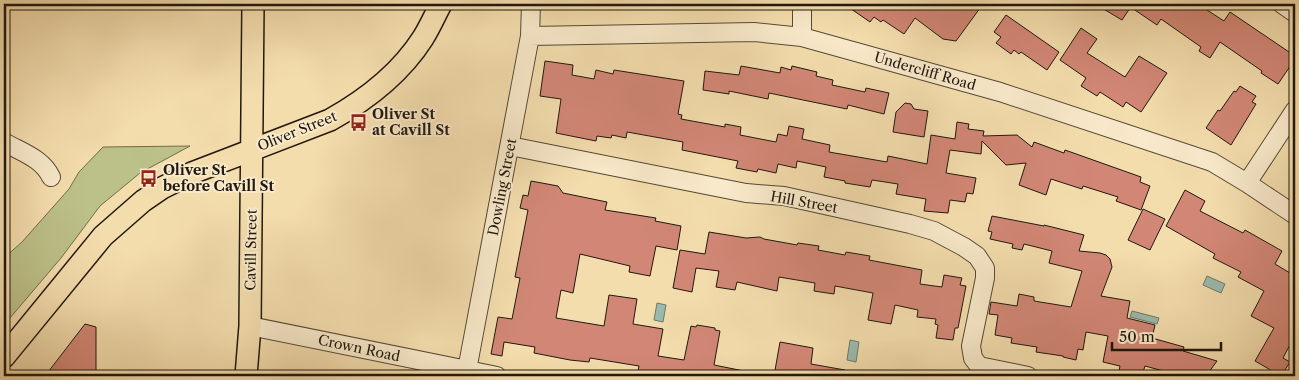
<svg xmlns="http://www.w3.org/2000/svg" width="1299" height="380" viewBox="0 0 1299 380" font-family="'Libre Caslon Text',serif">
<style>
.green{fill:#bcc089;stroke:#6e6c4c}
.water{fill:#9cbbae;stroke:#6a7a6e}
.building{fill:#d28776;stroke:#20180e}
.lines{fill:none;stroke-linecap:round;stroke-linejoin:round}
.minor-casing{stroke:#554936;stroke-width:20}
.major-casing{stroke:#20180e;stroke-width:24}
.minor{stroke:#f8e9ca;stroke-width:18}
.major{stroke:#f4ddad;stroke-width:21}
.labels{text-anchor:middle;stroke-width:4;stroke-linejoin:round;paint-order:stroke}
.street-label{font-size:14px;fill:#20180e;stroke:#f8e9ca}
.poi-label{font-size:14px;font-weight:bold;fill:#20180e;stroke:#f8e9ca;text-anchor:start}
</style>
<rect width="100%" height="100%" fill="#f4ddad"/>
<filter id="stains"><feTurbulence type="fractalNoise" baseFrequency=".004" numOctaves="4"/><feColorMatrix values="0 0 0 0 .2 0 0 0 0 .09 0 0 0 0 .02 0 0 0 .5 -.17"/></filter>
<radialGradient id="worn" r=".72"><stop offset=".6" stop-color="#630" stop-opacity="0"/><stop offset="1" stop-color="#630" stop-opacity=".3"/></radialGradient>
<path class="green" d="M 190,146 L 140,173 L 100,206 L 61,258 L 4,325 L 4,258 L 22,242 L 69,189 L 79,172 L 103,147 Z"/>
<path class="water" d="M 1207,276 L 1225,284 L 1221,293 L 1203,285 Z
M 657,303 L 666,305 L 663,322 L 654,320 Z
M 1132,311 L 1159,318 L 1157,324 L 1130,317 Z
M 850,340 L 859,342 L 856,362 L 847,360 Z"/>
<path class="building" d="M 844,4 L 983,4 L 956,41 L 943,39 L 915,18 L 904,34 L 883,20 L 881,22 L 874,17 L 870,22 Z
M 1095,4 L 1123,4 L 1130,8 L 1122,20 Z
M 1126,4 L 1207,4 L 1204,8 L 1224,21 L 1230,12 L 1295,56 L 1295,59 L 1278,84 L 1261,73 L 1262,71 L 1220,42 L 1210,58 L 1199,51 L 1201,47 L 1161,19 L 1157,25 Z
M 1006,15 L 1059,52 L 1047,70 L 1021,52 L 1019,54 L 1014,50 L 1011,54 L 996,43 L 1001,37 L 994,32 Z
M 1081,28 L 1097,39 L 1087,53 L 1125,77 L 1139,56 L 1167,73 L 1141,112 L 1126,102 L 1123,107 L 1100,92 L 1097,96 L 1081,86 L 1086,78 L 1060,60 Z
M 545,61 L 573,65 L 572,75 L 594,79 L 596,70 L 613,74 L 614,70 L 684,81 L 678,114 L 682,115 L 681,119 L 725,127 L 725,124 L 741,127 L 740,135 L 776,142 L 778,134 L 787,136 L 789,126 L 804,129 L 802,139 L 830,145 L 829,152 L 887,162 L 888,156 L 927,164 L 931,135 L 955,139 L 957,122 L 969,124 L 968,129 L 984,131 L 983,136 L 1017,135 L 1032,147 L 1034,142 L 1064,153 L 1065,150 L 1141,177 L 1140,182 L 1150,186 L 1141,210 L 1116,201 L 1118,197 L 1083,186 L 1082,189 L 1051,179 L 1046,195 L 1019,185 L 1026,163 L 1006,165 L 982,141 L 981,154 L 950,150 L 946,173 L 976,178 L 973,194 L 967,193 L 965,202 L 950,200 L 948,213 L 924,211 L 926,199 L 896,194 L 898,184 L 872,180 L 870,187 L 845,183 L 845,181 L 824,177 L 826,167 L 797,161 L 796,168 L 778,164 L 776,173 L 758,169 L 757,172 L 736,168 L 738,161 L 682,150 L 683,142 L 627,132 L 626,138 L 612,135 L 611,138 L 597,136 L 596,141 L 556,133 L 561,99 L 540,96 Z
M 741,66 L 780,73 L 781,67 L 791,70 L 792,66 L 817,72 L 816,76 L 833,80 L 832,85 L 865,92 L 866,88 L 889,93 L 884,114 L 848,105 L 847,109 L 769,93 L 768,99 L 729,91 L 729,94 L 703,90 L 705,71 L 739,75 Z
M 1240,86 L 1256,96 L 1252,102 L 1256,104 L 1231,145 L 1206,128 L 1218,110 L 1220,111 L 1234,91 L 1236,92 Z
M 905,103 L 911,104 L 914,109 L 928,111 L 924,137 L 893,132 L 896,112 Z
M 531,181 L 558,186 L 563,193 L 607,202 L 605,210 L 656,218 L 655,221 L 681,226 L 677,250 L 656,246 L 650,276 L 629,272 L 630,266 L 580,254 L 573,293 L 561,290 L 556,318 L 604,326 L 609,295 L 637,299 L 633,324 L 663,329 L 658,356 L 684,360 L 691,326 L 696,327 L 697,325 L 715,328 L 715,330 L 720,331 L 714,365 L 744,371 L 744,376 L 637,376 L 639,366 L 590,358 L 589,362 L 570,360 L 534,353 L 535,347 L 504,342 L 502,356 L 491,354 L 498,317 L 512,319 L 520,278 L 515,277 L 528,210 L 520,208 L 523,195 L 528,196 Z
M 1185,190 L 1205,201 L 1200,211 L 1243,233 L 1245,230 L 1282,251 L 1275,264 L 1295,276 L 1295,335 L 1283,358 L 1290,362 L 1281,376 L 1255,361 L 1274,328 L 1251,316 L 1264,291 L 1238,277 L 1241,272 L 1213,258 L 1215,254 L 1166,226 Z
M 1143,209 L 1165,219 L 1150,250 L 1128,240 Z
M 992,216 L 1044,226 L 1044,225 L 1084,235 L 1079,251 L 1100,253 L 1106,255 L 1110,259 L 1112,267 L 1101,296 L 1130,301 L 1127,318 L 1155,325 L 1152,338 L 1184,347 L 1183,351 L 1217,361 L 1206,376 L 1182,376 L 1145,366 L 1143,372 L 1138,370 L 1137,375 L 1119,371 L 1120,366 L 1103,362 L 1108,336 L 1086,332 L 1083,350 L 1078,349 L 1076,360 L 1063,357 L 1063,356 L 1036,352 L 1037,347 L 1011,343 L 1012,338 L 995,335 L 998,315 L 989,314 L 991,302 L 1017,306 L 1019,294 L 1034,297 L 1034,301 L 1071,307 L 1082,271 L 1049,263 L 1052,251 L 1024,244 L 1022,250 L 1012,248 L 1013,244 L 990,239 L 992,232 L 988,231 Z
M 709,232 L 746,238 L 760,237 L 764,239 L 797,245 L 798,243 L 819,246 L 818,250 L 845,255 L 846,252 L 870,256 L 869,260 L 922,270 L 920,284 L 942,287 L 944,275 L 962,278 L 960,285 L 966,286 L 958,328 L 955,328 L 953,340 L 936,338 L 938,325 L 935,324 L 936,319 L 917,317 L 918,310 L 895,305 L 891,324 L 868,320 L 873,293 L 835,286 L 834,294 L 814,291 L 815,283 L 779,277 L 777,291 L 737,282 L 735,290 L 716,287 L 719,271 L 696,268 L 692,292 L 673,288 L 680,250 L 705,254 Z
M 85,324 L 96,327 L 96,376 L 45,376 Z
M 780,342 L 813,348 L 811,364 L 845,370 L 845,376 L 774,376 Z"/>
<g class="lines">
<defs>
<path id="minor" d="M 802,4 L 802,37
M 1282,4 L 1295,13
M 530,36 L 754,32 L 802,37 L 1000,92 L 1212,162 L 1247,183 L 1295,215
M 4,142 C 21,152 42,158 51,177
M 510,146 L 746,193 L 784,196 L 910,224 L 934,231 L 964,247 L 977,256 L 985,268 L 985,278 L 971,346 L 973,358 L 979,366 L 1028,376
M 1247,183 L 1295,110
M 250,326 L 497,376
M 467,370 L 530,36 L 531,4"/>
<path id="major" d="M 4,357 L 103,236 L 143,201 L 162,188 L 192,173 L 330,120 C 366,100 400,74 423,38 C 430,27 435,15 441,4
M 246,376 L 250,326 L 253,4"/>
</defs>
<use href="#minor" class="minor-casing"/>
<use href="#major" class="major-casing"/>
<use href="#minor" class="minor"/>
<use href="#major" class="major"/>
</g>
<defs>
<symbol id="bus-bare" viewBox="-9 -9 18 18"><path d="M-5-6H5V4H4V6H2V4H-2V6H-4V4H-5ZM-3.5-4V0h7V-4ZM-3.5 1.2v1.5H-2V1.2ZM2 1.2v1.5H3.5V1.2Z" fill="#8f2418" stroke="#f8e9ca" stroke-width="2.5" paint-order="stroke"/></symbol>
</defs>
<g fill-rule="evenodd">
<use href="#bus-bare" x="346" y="110" width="25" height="25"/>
<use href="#bus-bare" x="136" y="166" width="25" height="25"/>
</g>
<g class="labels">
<g class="street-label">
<text transform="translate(925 71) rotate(16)" y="5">Undercliff Road</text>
<text transform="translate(297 131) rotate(-22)" y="5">Oliver Street</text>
<text transform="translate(502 187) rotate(-79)" y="5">Dowling Street</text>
<text transform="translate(804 202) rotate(10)" y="5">Hill Street</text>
<text transform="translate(251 250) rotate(-89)" y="5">Cavill Street</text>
<text transform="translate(359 348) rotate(12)" y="5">Crown Road</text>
</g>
<g class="poi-label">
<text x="372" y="119">Oliver St<tspan x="372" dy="16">at Cavill St</tspan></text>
<text x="163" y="175">Oliver St<tspan x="163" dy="16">before Cavill St</tspan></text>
</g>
</g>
<rect width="1299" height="380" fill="none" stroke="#f4ddad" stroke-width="20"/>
<rect x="5" y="5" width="1289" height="370" fill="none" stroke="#20180e" stroke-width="2.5"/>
<rect x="10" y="10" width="1279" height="360" fill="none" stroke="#20180e"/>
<path d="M1112 342v8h109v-8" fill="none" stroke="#20180e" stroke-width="2.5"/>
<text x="1119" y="342" font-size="15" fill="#20180e" stroke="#f8e9ca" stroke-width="4" paint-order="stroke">50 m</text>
<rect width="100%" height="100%" filter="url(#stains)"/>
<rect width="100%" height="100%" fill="url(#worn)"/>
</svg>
